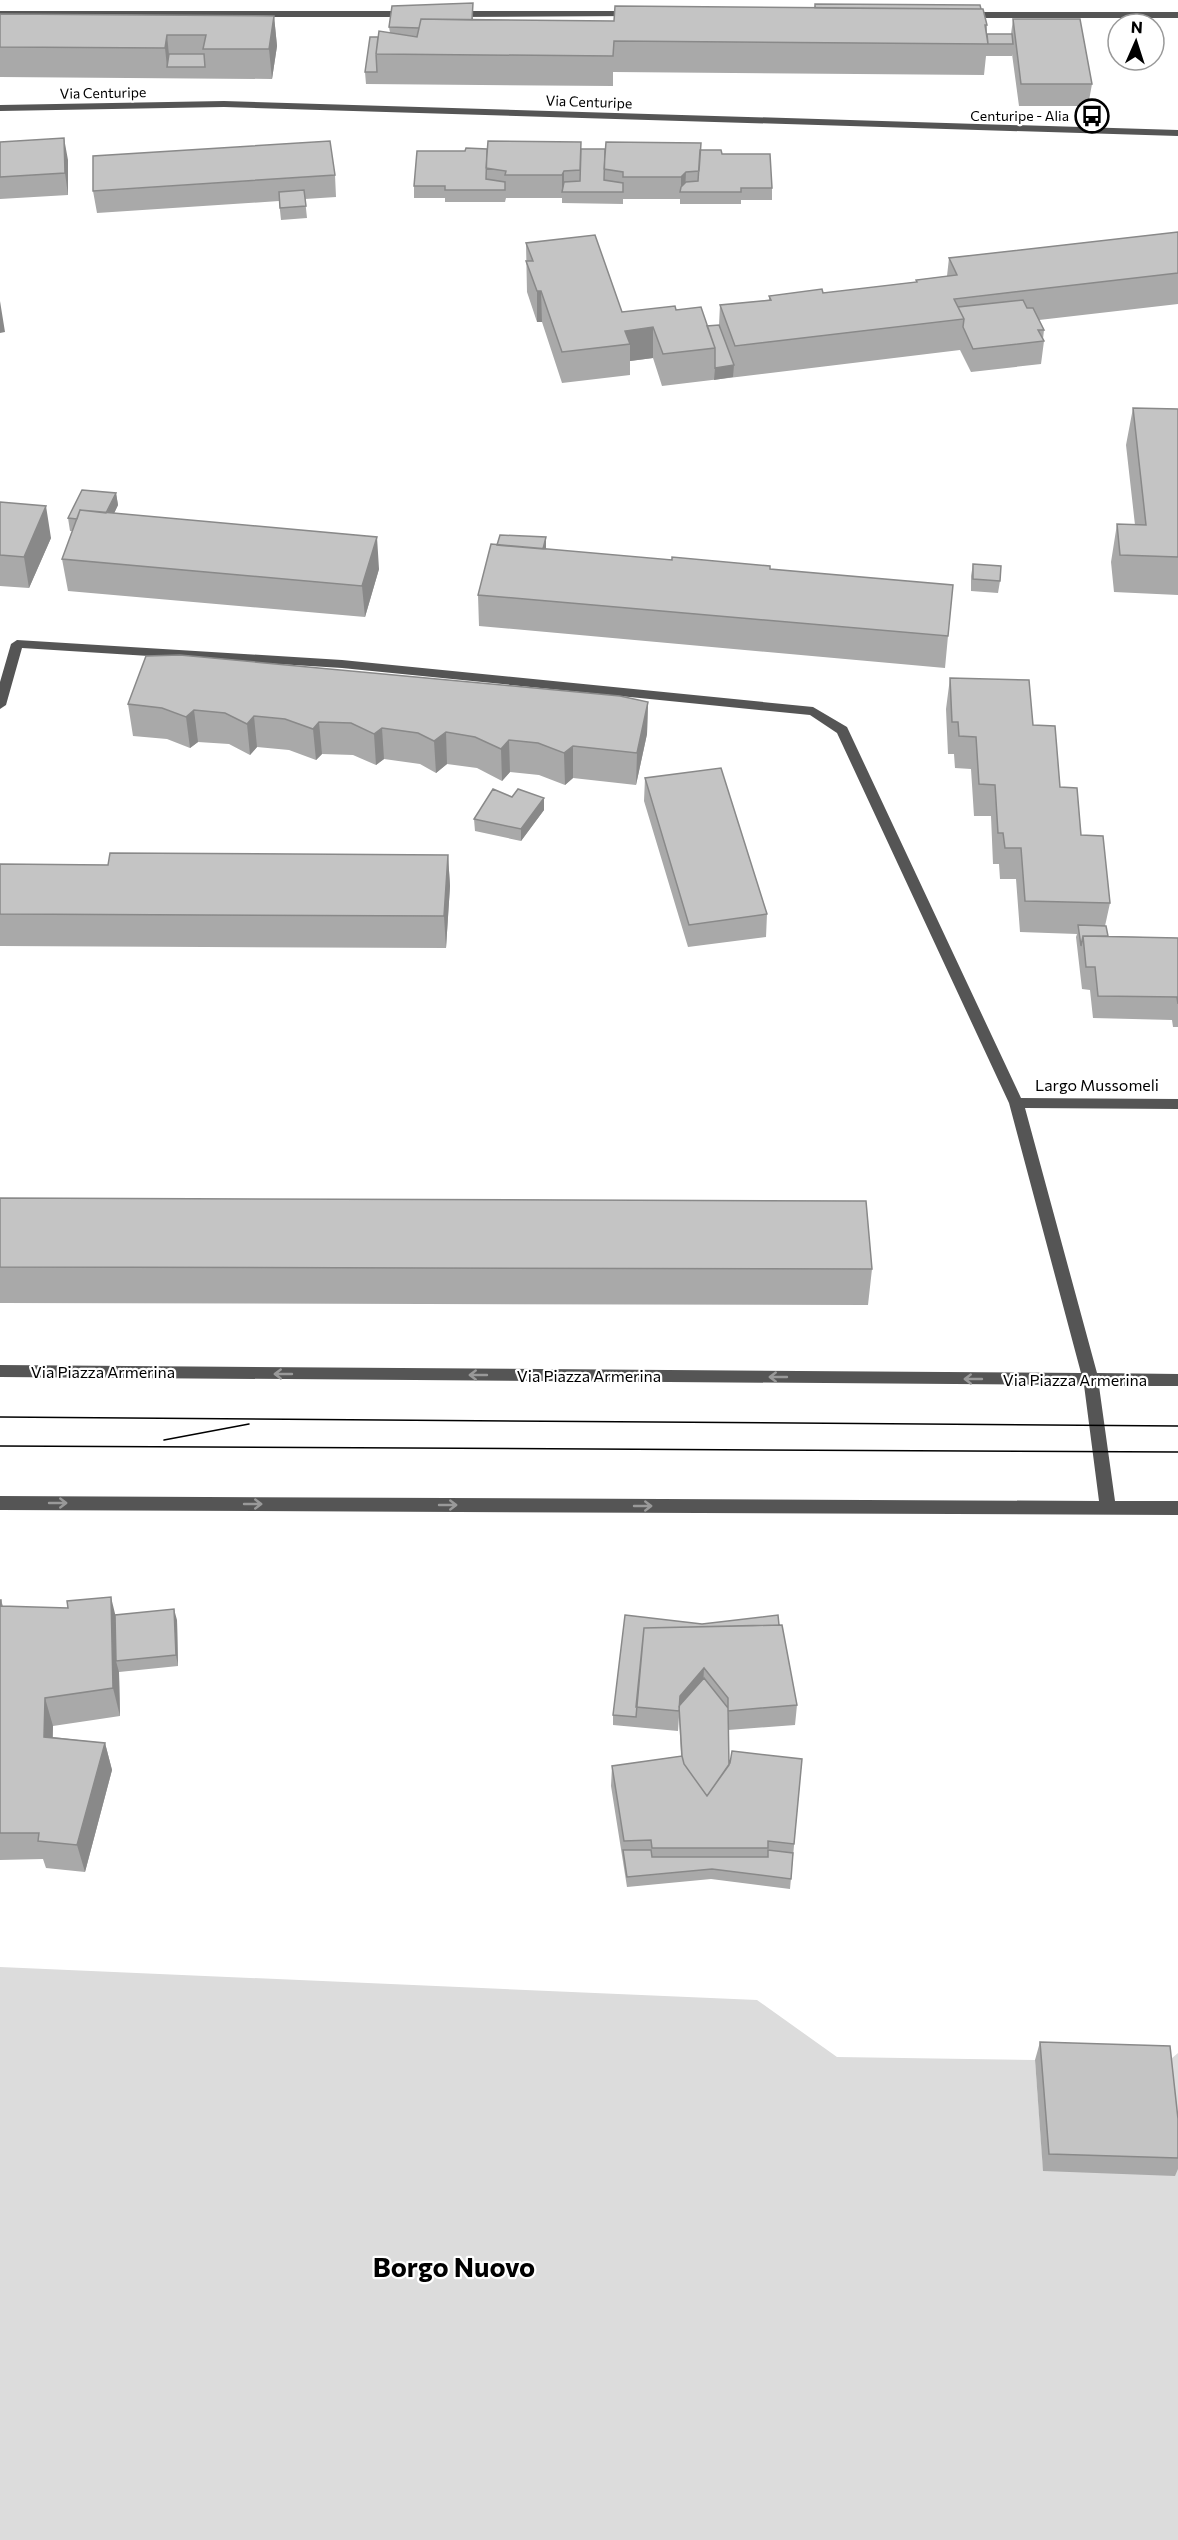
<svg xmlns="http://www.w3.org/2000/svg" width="1178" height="2540" viewBox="0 0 1178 2540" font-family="Commissioner,sans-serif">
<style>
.green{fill:#dcdcdc}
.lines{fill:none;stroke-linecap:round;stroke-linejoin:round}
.minor{fill:#555;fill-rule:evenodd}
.tram{stroke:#000;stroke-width:1.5}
.wall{fill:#a9a9a9}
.shaded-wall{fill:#898989}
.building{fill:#c4c4c4;stroke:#898989;stroke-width:1.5}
.oneway{stroke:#999}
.labels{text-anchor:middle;stroke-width:4.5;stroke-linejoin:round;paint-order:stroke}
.far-street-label{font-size:14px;fill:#000;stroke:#fff}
.far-poi-label{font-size:14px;fill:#000;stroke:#fff;text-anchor:end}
.street-label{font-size:16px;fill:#000;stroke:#fff}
.near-district-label{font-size:27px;font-weight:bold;fill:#000;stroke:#fff}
</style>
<rect width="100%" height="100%" fill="#fff"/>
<path class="green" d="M 0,1967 L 757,2000 L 837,2057 L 1035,2060 L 1043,2167 L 1178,2053 L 1178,2540 L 0,2540 Z"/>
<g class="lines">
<path class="minor" d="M 0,11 L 411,11 L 416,14 L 411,17 L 0,17 Z
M 633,11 L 638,14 L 636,16 L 453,17 L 448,14 L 453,11 Z
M 1178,12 L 1178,18 L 966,18 L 961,15 L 966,12 Z
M 224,101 L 1178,130 L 1178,136 L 224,107 L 0,111 L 0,105 Z
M 17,640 L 342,660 L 813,707 L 847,727 L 1021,1098 L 1178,1099 L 1178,1109 L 1025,1108 L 1097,1373 L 1178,1374 L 1178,1386 L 1099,1386 L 1115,1501 L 1178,1501 L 1178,1515 L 0,1510 L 0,1496 L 1099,1501 L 1084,1385 L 0,1377 L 0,1365 L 1081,1373 L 1009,1103 L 837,733 L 810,715 L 342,668 L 22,648 L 6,705 L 0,709 L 0,682 L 11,644 Z"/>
<path class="tram" d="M 0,1417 L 1178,1426
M 164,1440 L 249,1424
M 0,1446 L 1178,1452"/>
</g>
<path class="wall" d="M 981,9 L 987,25 L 987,34 L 1011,34 L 1013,19 L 1092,84 L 1088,106 L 1019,106 L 1012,54 L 1012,56 L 986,56 L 984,75 L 613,72 L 613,86 L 366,84 L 365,72 L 378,37 L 390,33 L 389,27 L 474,20 L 614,21 Z
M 0,14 L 274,16 L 277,46 L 272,79 L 0,77 Z
M 0,142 L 68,160 L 68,195 L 0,199 Z
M 581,149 L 700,150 L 722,154 L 772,188 L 772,200 L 741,200 L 741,204 L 680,204 L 680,199 L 623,199 L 623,204 L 562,203 L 562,198 L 506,198 L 505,202 L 445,202 L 445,198 L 414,198 L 414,186 L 465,151 Z
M 335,175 L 336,197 L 305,199 L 307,218 L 281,220 L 279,201 L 97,213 L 93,191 Z
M 1178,232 L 1178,304 L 1039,320 L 1044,330 L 1043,339 L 1044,341 L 1041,364 L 971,372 L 960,350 L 662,386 L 653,358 L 630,361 L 630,375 L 562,383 L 542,322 L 537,322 L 527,292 L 526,243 L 622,312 L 676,310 L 707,326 L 719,325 L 720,305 L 769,300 L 769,296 L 823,293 L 916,282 L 916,280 L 947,276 L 949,258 Z
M 1133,408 L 1178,409 L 1178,595 L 1114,592 L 1111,562 L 1117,524 L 1135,525 L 1126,445 Z
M 116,493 L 118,505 L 114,513 L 379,569 L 365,617 L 68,591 L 62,559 L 73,531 L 70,531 L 68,518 Z
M 0,502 L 51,538 L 29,588 L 0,586 Z
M 546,537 L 546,549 L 770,569 L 948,636 L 945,668 L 479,626 L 478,595 L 497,545 Z
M 973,564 L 1000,581 L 998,593 L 971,591 L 971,576 Z
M 950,678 L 1033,725 L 1081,835 L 1110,903 L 1105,926 L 1108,936 L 1178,938 L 1178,1027 L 1173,1027 L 1172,1020 L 1093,1018 L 1090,990 L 1082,989 L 1076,937 L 1077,934 L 1020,932 L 1016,879 L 1000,879 L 999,864 L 993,864 L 991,816 L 974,816 L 971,769 L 955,768 L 954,754 L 948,754 L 946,709 Z
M 648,702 L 647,734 L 636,785 L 573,778 L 565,785 L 539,775 L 510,772 L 502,781 L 477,768 L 447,764 L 436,773 L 420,764 L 384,759 L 376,765 L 353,755 L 322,754 L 316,760 L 289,750 L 257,747 L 250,755 L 229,744 L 198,742 L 190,748 L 167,739 L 133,736 L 128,704 Z
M 645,778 L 767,914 L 766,937 L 688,947 L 644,801 Z
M 512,797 L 544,798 L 544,810 L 521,841 L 475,831 L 474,819 Z
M 448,855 L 450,886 L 446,948 L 0,946 L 0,864 L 108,865 Z
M 0,1198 L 872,1269 L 868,1305 L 0,1303 Z
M 0,1600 L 1,1600 L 3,1606 L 177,1620 L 178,1666 L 119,1672 L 120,1716 L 53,1726 L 53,1737 L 105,1743 L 112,1770 L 85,1872 L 46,1868 L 43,1859 L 0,1860 Z
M 702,1624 L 779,1625 L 797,1705 L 795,1725 L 728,1730 L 729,1765 L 802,1759 L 790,1889 L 711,1879 L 627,1887 L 611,1786 L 612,1766 L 681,1756 L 679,1717 L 678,1731 L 613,1725 L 613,1715 Z
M 1040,2042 L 1178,2119 L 1178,2169 L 1175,2176 L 1043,2171 L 1035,2060 Z"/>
<path class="shaded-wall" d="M 274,16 L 277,46 L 272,79 L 269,49 Z
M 167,35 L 170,65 L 167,67 L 165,48 Z
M 64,138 L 68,160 L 68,195 L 65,173 Z
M 564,171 L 564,192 L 562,192 L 562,175 Z
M 686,172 L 685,192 L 681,192 L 681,177 Z
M 537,291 L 541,291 L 542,322 L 537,322 Z
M 0,301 L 5,332 L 0,333 Z
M 653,327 L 653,358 L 630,361 L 630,344 L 625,331 Z
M 734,365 L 733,377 L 714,380 L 715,368 Z
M 116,493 L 118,505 L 105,533 L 103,521 Z
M 46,506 L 51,538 L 29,588 L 24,557 Z
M 377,537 L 379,569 L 365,617 L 362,586 Z
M 546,537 L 546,549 L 537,567 Z
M 648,702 L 647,734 L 636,785 L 637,753 Z
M 194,710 L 198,742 L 190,748 L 186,717 Z
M 254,716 L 257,747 L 250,755 L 247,724 Z
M 319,722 L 322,754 L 316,760 L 313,729 Z
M 382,728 L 384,759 L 376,765 L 374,734 Z
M 446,732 L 447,764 L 436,773 L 434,741 Z
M 509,740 L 510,772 L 502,781 L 501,749 Z
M 573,746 L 573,778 L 565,785 L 564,753 Z
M 544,798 L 544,810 L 521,841 L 521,829 Z
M 448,855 L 450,886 L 446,948 L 444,916 Z
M 111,1597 L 118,1626 L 116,1661 L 119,1672 L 120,1716 L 113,1688 Z
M 174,1609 L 177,1620 L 178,1666 L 176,1655 Z
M 704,1668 L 703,1688 L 680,1715 L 680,1696 Z
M 45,1698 L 53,1726 L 51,1764 L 44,1737 Z
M 105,1743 L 112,1770 L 85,1872 L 77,1845 Z"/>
<path class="building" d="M 473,3 L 472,20 L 421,19 L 419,28 L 389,27 L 392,6 Z
M 815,4 L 980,5 L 981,9 L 815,8 Z
M 615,6 L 983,9 L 987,25 L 985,25 L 988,44 L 614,41 L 613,56 L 376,54 L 379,31 L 417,37 L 421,19 L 614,21 Z
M 0,14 L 274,16 L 269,49 L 203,49 L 206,35 L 167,35 L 165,48 L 0,47 Z
M 1013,19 L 1080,19 L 1092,84 L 1021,84 Z
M 987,34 L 1012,34 L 1013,44 L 988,44 Z
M 370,37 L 378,37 L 376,54 L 377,72 L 365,72 Z
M 169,54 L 204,54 L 205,67 L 167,67 Z
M 64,138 L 65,173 L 0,177 L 0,142 Z
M 330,141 L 335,175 L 93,191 L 93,156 Z
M 488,141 L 581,142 L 580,170 L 564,171 L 562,175 L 505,175 L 506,171 L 486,168 Z
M 606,142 L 701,143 L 699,171 L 686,172 L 681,177 L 623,177 L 623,172 L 604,169 Z
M 466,148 L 487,149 L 486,179 L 505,182 L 505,190 L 445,190 L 445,186 L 414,186 L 417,151 L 465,151 Z
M 581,149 L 605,149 L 604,180 L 623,183 L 623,192 L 562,192 L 564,182 L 580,181 Z
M 700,150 L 721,150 L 722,154 L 770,154 L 772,188 L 741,188 L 741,192 L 680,192 L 681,187 L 686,182 L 698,181 Z
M 304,190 L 306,206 L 280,208 L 279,192 Z
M 1178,232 L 1178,273 L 954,299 L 964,319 L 735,346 L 720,305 L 771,300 L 769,296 L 822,289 L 823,293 L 917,282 L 916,280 L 957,275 L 949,258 Z
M 595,235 L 622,312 L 675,306 L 676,310 L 701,307 L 715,348 L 663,354 L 653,327 L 625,331 L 630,344 L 562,352 L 541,291 L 537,291 L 526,261 L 533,261 L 526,243 Z
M 1023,300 L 1027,308 L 1033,308 L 1044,330 L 1038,330 L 1044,341 L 973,349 L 963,327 L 964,319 L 958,307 Z
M 719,325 L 734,365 L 715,368 L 715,348 L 707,326 Z
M 1133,408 L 1178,409 L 1178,557 L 1120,555 L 1117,524 L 1146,525 Z
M 82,490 L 116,493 L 106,513 L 80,510 L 77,519 L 68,518 Z
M 0,502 L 46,506 L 24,557 L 0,555 Z
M 80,510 L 377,537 L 362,586 L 62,559 Z
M 500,535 L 546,537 L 543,549 L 497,545 Z
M 491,544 L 672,560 L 672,557 L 770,566 L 770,569 L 953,585 L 948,636 L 478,595 Z
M 973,564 L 1001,566 L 1000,581 L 973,579 Z
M 180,655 L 620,696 L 648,702 L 637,753 L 573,746 L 564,753 L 538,743 L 509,740 L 501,749 L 475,737 L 446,732 L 434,741 L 418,733 L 382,728 L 374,734 L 351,723 L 319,722 L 313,729 L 285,719 L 254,716 L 247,724 L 225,713 L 194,710 L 186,717 L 162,708 L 128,704 L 146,656 Z
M 950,678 L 1029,680 L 1033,725 L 1055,726 L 1060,787 L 1077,788 L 1081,835 L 1103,836 L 1110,903 L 1025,901 L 1021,848 L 1005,848 L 1003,833 L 998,833 L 995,785 L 979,784 L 976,737 L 959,736 L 958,722 L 952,722 Z
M 721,768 L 767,914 L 689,925 L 645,778 Z
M 493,789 L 512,797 L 518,789 L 544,798 L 521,829 L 474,819 Z
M 110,853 L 448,855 L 444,916 L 0,914 L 0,864 L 108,865 Z
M 1078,925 L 1106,926 L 1108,936 L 1083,936 L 1081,946 Z
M 1083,936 L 1178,938 L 1178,1004 L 1177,997 L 1098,996 L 1095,967 L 1086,967 Z
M 0,1198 L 866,1201 L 872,1269 L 0,1267 Z
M 111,1597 L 113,1688 L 45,1698 L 44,1737 L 105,1743 L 77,1845 L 38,1841 L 39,1833 L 0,1833 L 0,1600 L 1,1600 L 1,1606 L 68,1608 L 67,1601 Z
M 174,1609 L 176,1655 L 116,1661 L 115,1615 Z
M 625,1615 L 702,1624 L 778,1615 L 779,1625 L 644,1628 L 636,1717 L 613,1715 Z
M 782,1625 L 797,1705 L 728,1711 L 728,1698 L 704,1668 L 680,1696 L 679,1711 L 636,1707 L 644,1628 Z
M 704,1678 L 728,1708 L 729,1765 L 707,1796 L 684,1764 L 682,1756 L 679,1706 Z
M 732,1751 L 802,1759 L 794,1844 L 768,1841 L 768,1848 L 652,1848 L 651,1840 L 624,1841 L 612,1766 L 682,1756 L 684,1764 L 707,1796 L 730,1763 Z
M 623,1850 L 651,1850 L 652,1857 L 768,1857 L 768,1850 L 793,1853 L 791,1879 L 712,1869 L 627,1877 Z
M 1040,2042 L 1170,2046 L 1178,2119 L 1178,2158 L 1049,2154 Z"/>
<defs><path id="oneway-shaft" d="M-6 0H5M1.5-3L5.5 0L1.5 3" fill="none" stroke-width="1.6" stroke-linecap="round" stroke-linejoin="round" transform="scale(1.5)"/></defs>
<g class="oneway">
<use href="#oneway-shaft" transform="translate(283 1374) rotate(-180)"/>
<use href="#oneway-shaft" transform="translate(478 1375) rotate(-180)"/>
<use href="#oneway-shaft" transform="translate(778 1377) rotate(-180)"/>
<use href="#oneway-shaft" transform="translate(973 1379) rotate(-180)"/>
<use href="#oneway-shaft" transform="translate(58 1503)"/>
<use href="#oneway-shaft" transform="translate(253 1504)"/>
<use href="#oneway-shaft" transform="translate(448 1505)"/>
<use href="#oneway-shaft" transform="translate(643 1506)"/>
</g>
<defs>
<symbol id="bus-ring" viewBox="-11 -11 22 22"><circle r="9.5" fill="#fff" stroke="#000" stroke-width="1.5"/><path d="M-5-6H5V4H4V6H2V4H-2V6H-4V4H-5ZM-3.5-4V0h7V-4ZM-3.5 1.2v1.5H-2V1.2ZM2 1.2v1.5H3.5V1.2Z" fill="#000"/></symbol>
</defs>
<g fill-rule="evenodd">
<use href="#bus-ring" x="1073" y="97" width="38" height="38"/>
</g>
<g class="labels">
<g class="far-street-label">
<text transform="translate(103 93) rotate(-1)" y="5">Via Centuripe</text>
<text transform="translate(589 102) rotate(2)" y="5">Via Centuripe</text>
</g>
<g class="far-poi-label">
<text x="1069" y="121">Centuripe - Alia</text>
</g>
<g class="street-label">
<text x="1097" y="1091">Largo Mussomeli</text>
<text x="103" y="1378">Via Piazza Armerina</text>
<text x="589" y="1382">Via Piazza Armerina</text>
<text x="1075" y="1386">Via Piazza Armerina</text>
</g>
<g class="near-district-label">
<text x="454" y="2277">Borgo Nuovo</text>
</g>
</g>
<g transform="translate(1136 42) rotate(3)"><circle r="28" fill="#ffffff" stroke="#999999" stroke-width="1.5"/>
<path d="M0-4.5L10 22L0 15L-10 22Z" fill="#000000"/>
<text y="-9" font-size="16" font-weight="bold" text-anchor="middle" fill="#000000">N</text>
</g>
</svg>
